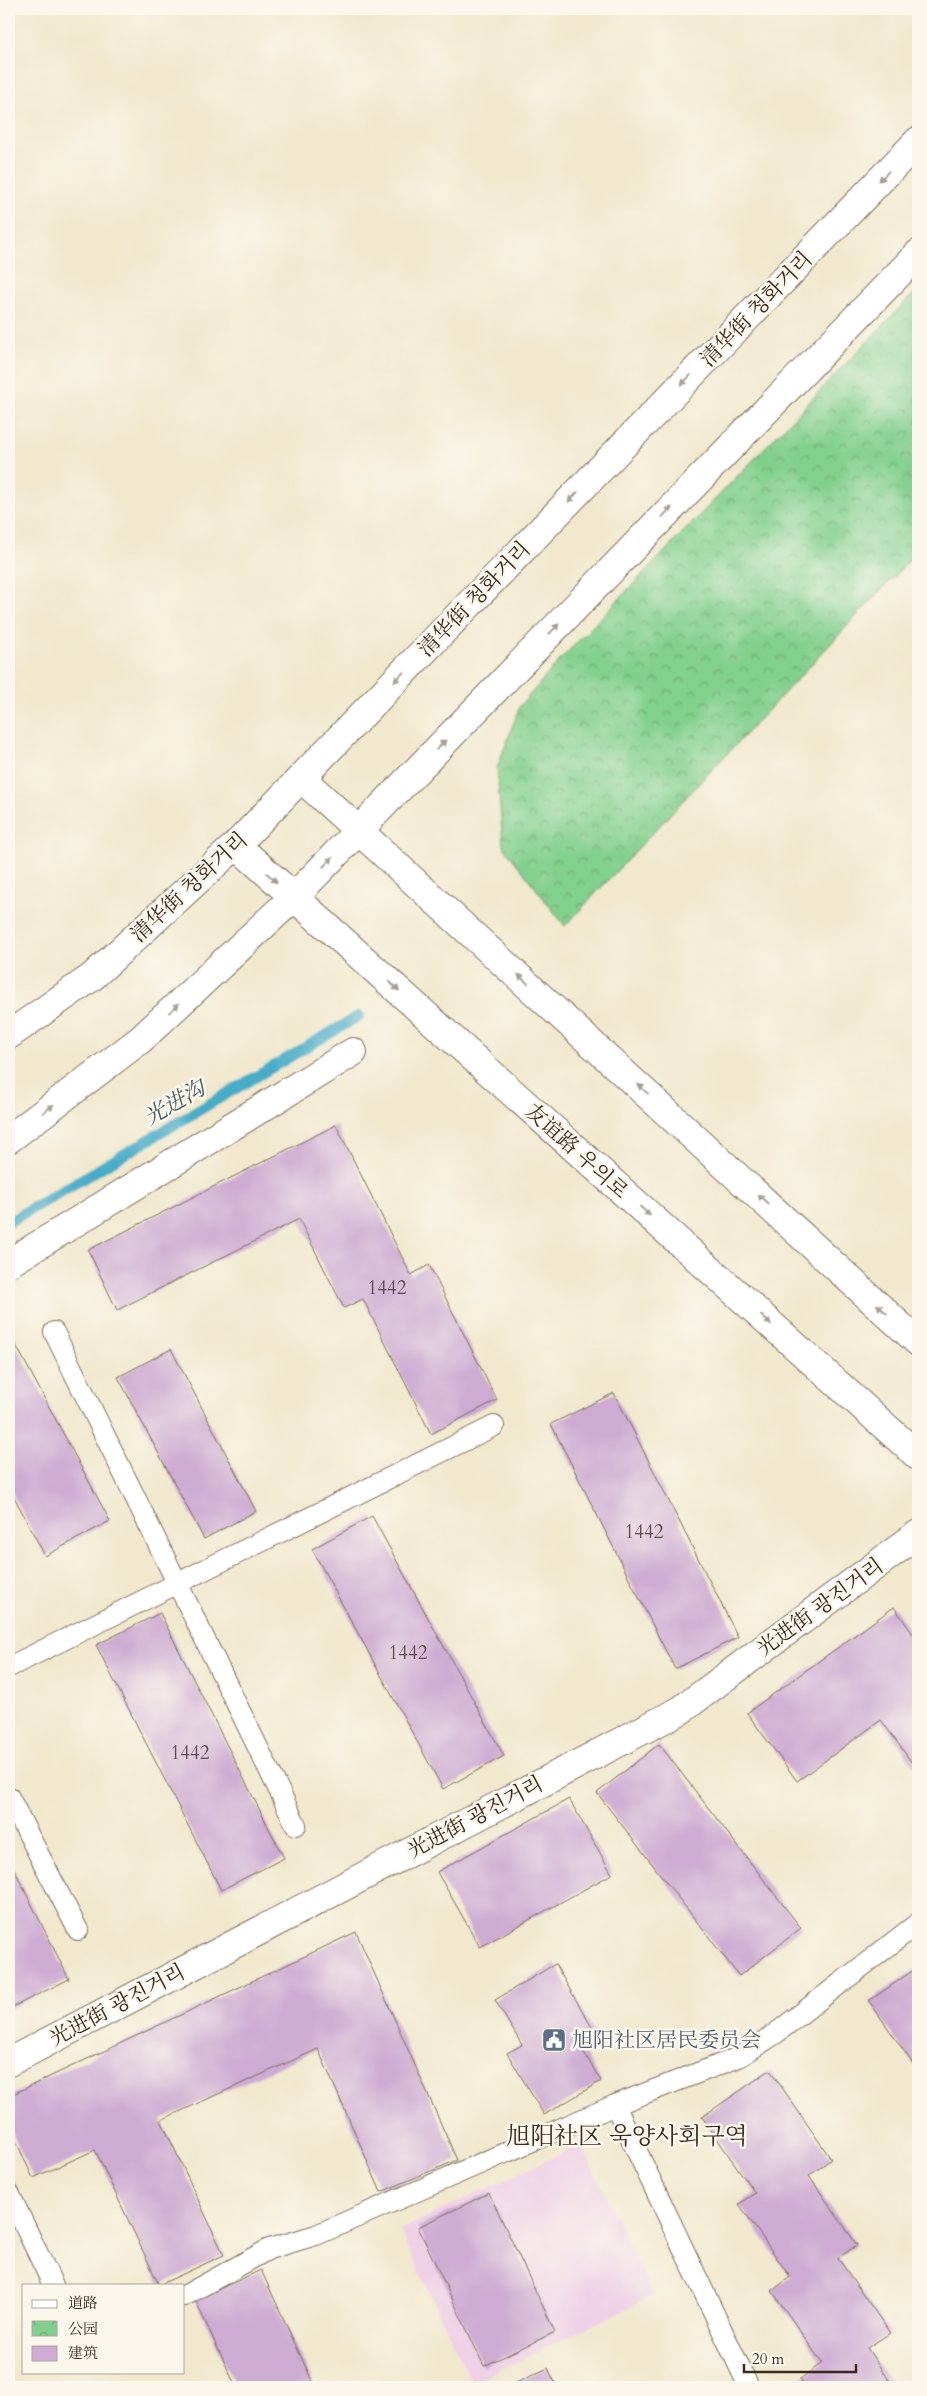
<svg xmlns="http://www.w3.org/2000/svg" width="927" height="2396" viewBox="0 0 927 2396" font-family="Cardo,'Noto Serif SC','Noto Serif KR',serif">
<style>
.built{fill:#efd0e7}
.park{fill:url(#park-crowns);stroke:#5e7d56}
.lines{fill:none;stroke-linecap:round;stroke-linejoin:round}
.stream{stroke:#47acc7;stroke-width:11}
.building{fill:#cdabd3}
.lane-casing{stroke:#7b6c5b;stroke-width:22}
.street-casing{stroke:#7b6c5b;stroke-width:30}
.secondary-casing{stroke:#7b6c5b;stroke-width:30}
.lane{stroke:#fff;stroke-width:20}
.street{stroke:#fff;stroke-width:28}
.secondary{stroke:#fff;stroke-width:28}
.oneway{fill:#a79f9a}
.labels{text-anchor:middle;stroke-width:5;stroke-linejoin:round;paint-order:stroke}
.number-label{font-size:19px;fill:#604a4b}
.street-label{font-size:21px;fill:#3b2a1e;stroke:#fbf7ec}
.service-label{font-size:21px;fill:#4e5e75;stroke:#fbf7ec;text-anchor:start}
.water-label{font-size:22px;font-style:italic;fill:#405e62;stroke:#fbf7ec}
.quarter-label{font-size:24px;fill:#3b2a1e;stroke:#fbf7ec}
</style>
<defs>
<pattern id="park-crowns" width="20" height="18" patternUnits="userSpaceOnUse" patternTransform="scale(1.25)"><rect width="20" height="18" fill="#82d08e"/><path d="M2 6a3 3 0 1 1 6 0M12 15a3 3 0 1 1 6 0" fill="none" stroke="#6ca973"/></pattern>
</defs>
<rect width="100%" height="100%" fill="#fbf7ec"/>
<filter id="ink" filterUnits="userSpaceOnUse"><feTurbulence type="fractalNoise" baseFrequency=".02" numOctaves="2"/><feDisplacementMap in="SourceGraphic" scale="10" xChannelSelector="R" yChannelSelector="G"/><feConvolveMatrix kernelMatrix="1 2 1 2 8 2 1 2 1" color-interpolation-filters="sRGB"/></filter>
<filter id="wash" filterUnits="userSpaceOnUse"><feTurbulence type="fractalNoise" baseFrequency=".0096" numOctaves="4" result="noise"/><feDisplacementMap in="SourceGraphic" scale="20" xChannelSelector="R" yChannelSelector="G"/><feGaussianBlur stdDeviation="1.12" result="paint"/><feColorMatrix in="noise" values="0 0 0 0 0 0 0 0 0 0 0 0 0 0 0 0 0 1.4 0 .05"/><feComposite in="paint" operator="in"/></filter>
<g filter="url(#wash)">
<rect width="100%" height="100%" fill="#f1e8cd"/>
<path class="built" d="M 581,2144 L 653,2296 L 472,2383 L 400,2230 Z"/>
<path class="park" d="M 918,289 L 918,551 L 565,926 L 503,846 L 497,768 L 520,706 L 560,660 Z"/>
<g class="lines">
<path class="stream" d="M 9,1222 L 359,1016"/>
</g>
<g id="blocks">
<path class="building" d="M 336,1125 L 411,1275 L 429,1265 L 497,1400 L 431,1434 L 363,1299 L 344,1308 L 299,1219 L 117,1310 L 88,1250 Z
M 9,1332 L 110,1521 L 45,1556 L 9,1487 Z
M 171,1349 L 256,1511 L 204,1539 L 118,1377 Z
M 614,1393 L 738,1637 L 675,1669 L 551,1424 Z
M 372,1516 L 504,1756 L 443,1789 L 312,1549 Z
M 894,1607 L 918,1641 L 918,1771 L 881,1720 L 797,1781 L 747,1713 Z
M 160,1613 L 284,1858 L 221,1890 L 96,1645 Z
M 659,1744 L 801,1928 L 739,1976 L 597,1793 Z
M 569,1799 L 612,1874 L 480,1947 L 437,1872 Z
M 9,1859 L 69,1979 L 9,2009 Z
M 356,1932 L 457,2160 L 381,2192 L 318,2049 L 161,2120 L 224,2255 L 159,2285 L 95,2150 L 33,2178 L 9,2126 L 9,2096 Z
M 555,1964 L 597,2036 L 580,2046 L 601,2081 L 544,2115 L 507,2053 L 522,2045 L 495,2000 Z
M 918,1967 L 918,2071 L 869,2001 Z
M 770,2070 L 831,2159 L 809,2176 L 857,2245 L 838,2258 L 890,2333 L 867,2348 L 894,2387 L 806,2387 L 800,2379 L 822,2363 L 772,2291 L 790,2277 L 739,2204 L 755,2193 L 702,2117 Z
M 489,2193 L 555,2332 L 484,2366 L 418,2227 Z
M 261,2270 L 315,2387 L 236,2387 L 195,2300 Z
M 548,2368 L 557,2387 L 507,2387 Z"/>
</g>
</g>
<g filter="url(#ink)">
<use href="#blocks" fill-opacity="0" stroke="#7b6c5b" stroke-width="1"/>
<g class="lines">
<defs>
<path id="lane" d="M 54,1332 L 296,1825
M 9,1667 L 494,1426
M 9,1797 L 78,1930
M 615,2105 L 749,2387
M 9,2193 L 53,2285
M 184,2296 L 269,2249 L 316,2235 L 615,2105 L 739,2057 L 775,2034 L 918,1923"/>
<path id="street" d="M 9,1263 L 353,1052
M 9,2062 L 681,1710 L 918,1534"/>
<path id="secondary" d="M 301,778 L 918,1342
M 236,845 L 918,1456
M 9,1035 L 92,977 L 236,845 L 918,141
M 9,1139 L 140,1040 L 294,897 L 918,254"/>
</defs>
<use href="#lane" class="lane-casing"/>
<use href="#street" class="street-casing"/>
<use href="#secondary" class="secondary-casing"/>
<use href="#lane" class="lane"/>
<use href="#street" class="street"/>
<use href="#secondary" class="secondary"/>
</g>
<defs><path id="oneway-solid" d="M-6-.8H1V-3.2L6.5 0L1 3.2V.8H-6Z" transform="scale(1.25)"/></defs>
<g class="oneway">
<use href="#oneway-solid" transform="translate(884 176) rotate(134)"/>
<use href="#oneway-solid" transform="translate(686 380) rotate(134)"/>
<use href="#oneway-solid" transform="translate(573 497) rotate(134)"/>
<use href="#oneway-solid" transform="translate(667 512) rotate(-46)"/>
<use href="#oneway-solid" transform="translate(554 629) rotate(-46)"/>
<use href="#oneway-solid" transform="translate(399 677) rotate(134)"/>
<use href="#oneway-solid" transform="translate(441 745) rotate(-46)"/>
<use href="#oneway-solid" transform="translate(328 862) rotate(-46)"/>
<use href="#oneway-solid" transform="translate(272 878) rotate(42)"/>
<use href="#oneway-solid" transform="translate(523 979) rotate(-137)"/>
<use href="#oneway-solid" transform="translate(394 986) rotate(42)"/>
<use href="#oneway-solid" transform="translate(174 1008) rotate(-43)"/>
<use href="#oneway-solid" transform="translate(643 1089) rotate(-137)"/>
<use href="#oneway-solid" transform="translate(48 1109) rotate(-37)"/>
<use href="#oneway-solid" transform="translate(763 1199) rotate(-137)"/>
<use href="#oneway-solid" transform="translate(645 1211) rotate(42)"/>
<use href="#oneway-solid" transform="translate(882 1309) rotate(-137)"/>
<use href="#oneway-solid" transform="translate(766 1320) rotate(42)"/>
</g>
</g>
<defs>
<symbol id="civic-square" viewBox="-11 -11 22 22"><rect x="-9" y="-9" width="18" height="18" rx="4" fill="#5c6f8a" stroke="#fbf7ec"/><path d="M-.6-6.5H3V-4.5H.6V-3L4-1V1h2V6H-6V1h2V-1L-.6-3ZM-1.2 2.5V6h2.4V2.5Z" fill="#fff"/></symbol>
</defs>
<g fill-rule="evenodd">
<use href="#civic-square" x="540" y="2026" width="28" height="28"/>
</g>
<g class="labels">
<g class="number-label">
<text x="387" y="1294">1442</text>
<text x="644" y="1538">1442</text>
<text x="408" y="1659">1442</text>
<text x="190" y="1759">1442</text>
</g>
<g class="street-label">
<text transform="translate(756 309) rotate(-46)" y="7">清华街 청화거리</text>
<text transform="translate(474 599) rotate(-46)" y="7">清华街 청화거리</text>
<text transform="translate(189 887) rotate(-43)" y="7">清华街 청화거리</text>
<text transform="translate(577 1151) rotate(42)" y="7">友谊路 우의로</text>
<text transform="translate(820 1607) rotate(-36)" y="7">光进街 광진거리</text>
<text transform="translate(475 1817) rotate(-28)" y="7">光进街 광진거리</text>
<text transform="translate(117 2005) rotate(-28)" y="7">光进街 광진거리</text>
</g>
<g class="service-label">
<text x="572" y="2047">旭阳社区居民委员会</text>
</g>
<g class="water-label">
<text transform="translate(174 1102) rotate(-30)" y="8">光进沟</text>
</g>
<g class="quarter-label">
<text x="627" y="2144">旭阳社区 욱양사회구역</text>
</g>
</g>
<rect width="927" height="2396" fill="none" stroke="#fbf7ec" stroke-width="30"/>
<rect x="22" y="2284" width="162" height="90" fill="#fbf7ec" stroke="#aea59a"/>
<rect x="32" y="2300" width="25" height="8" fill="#ffffff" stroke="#aea59a"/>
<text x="68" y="2308" font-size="15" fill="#3b2a1e">道路</text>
<rect x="32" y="2321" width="25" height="15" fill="url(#park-crowns)" stroke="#aea59a"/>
<text x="68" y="2334" font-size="15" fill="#3b2a1e">公园</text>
<rect x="32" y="2346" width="25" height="15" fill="#cdabd3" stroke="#aea59a"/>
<text x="68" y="2358" font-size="15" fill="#3b2a1e">建筑</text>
<path d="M744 2364v8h112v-8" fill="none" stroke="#3b2a1e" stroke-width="2.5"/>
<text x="752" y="2364" font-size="15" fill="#3b2a1e" stroke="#fbf7ec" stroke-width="4" paint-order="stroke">20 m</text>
</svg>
